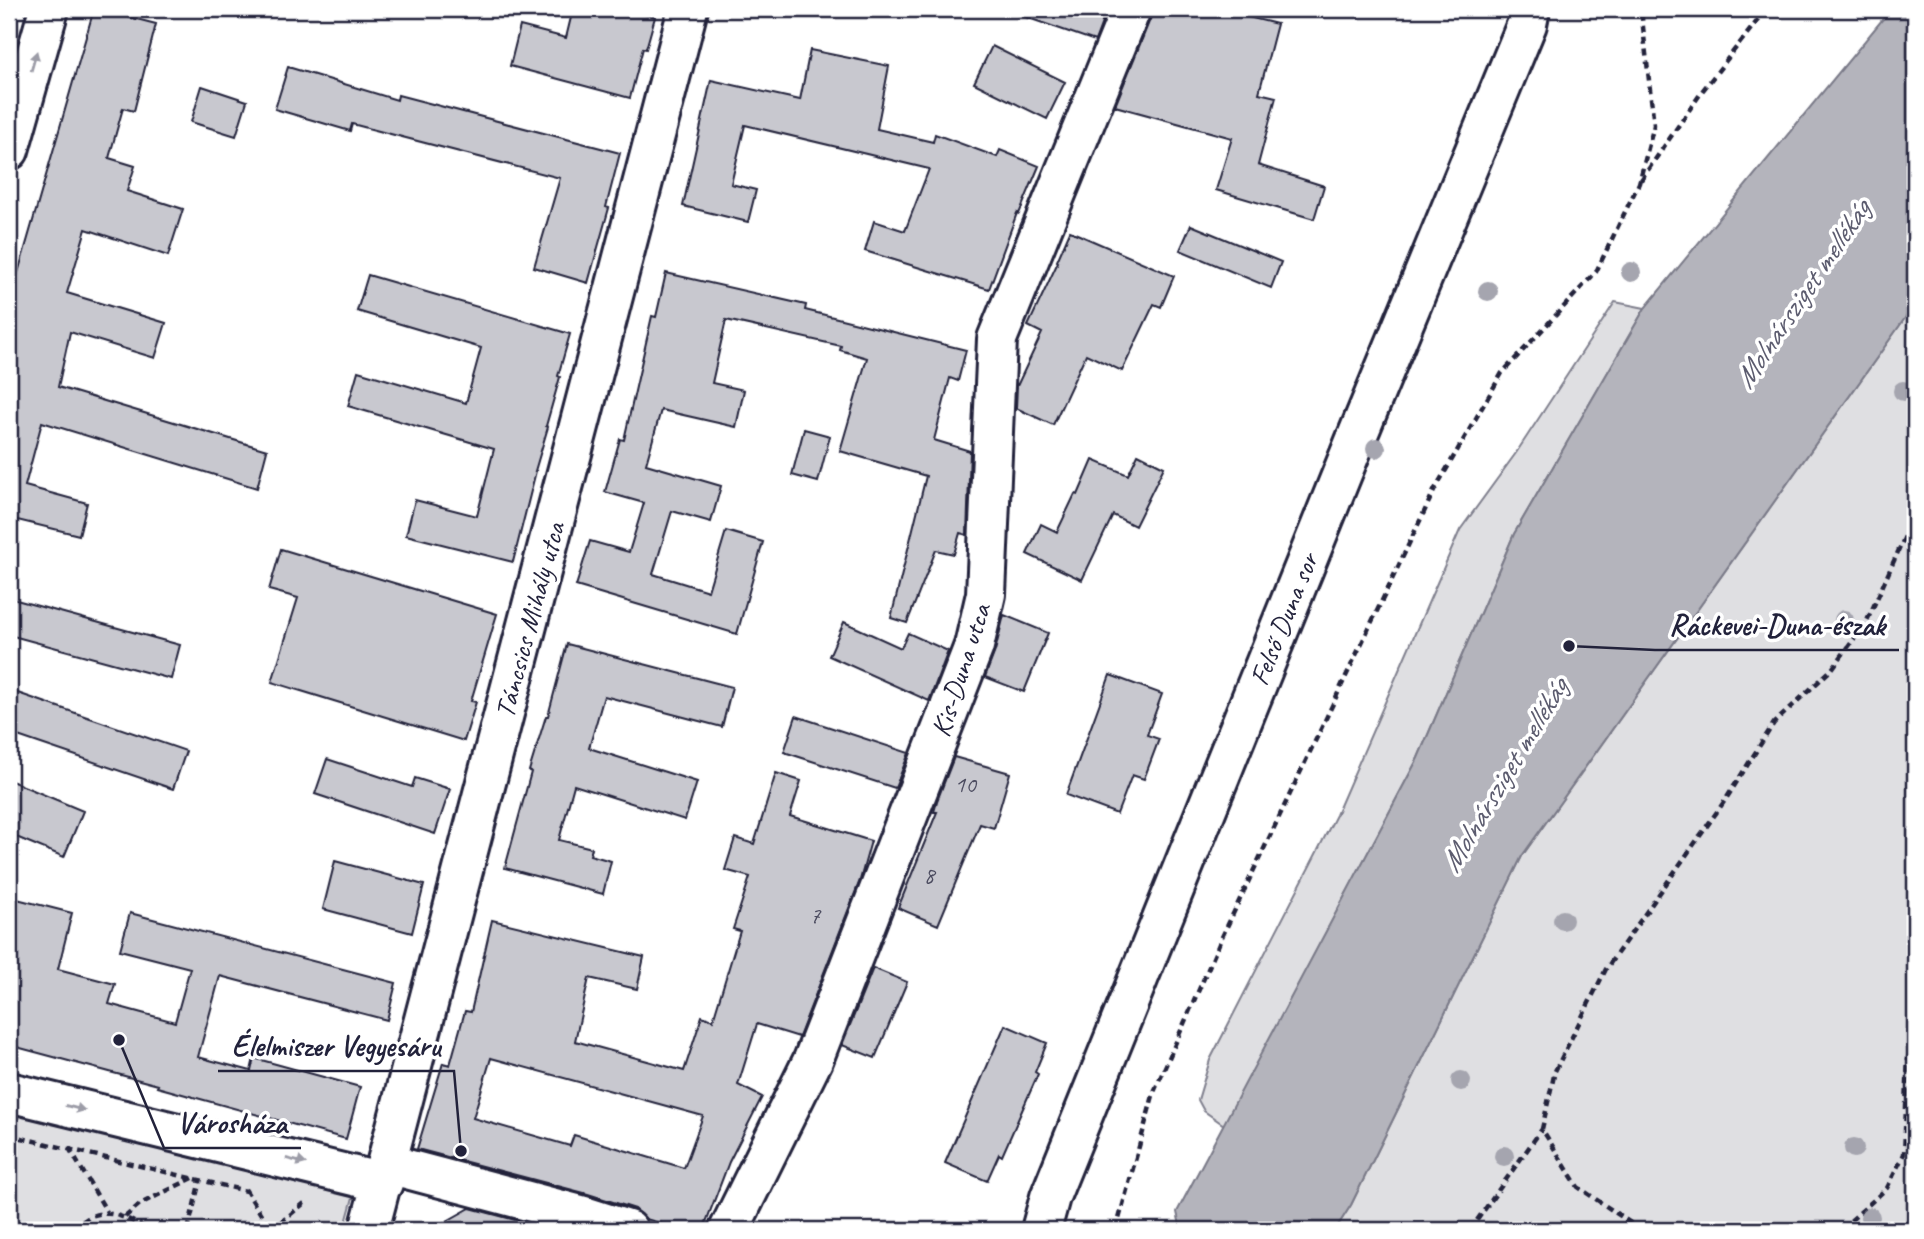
<svg xmlns="http://www.w3.org/2000/svg" width="1924" height="1239" viewBox="0 0 1924 1239" font-family="Caveat,sans-serif">
<style>
.green{fill:#dfdfe2;stroke:#80808e;stroke-width:2}
.water{fill:#b4b4bc;stroke:#7a7a88;stroke-width:2}
.building{fill:#c8c8cf;stroke:#22223b;stroke-width:2;fill-rule:evenodd}
.lines{fill:none;stroke-linecap:round;stroke-linejoin:round}
.minor-casing{stroke:#22223b;stroke-width:44}
.major-casing{stroke:#22223b;stroke-width:44}
.path{stroke:#22223b;stroke-width:4.5;stroke-dasharray:7 5;stroke-linecap:butt}
.minor{stroke:#fff;stroke-width:38}
.major{stroke:#fff;stroke-width:38}
.tree{fill:#a5a5af}
.oneway{fill:#9c9ca7}
.labels{text-anchor:middle;stroke-width:7;stroke-linejoin:round;paint-order:stroke}
.number-label{font-size:24px;fill:#4c4c60}
.street-label{font-size:28px;fill:#22223b;stroke:#fff}
.water-label{font-size:30px;font-style:italic;fill:#5c5c6f;stroke:#fff}
.leader{fill:none;stroke:#22223b;stroke-width:2.5}
.callout-dot{fill:#22223b;stroke:#fff;stroke-width:2.5}
.callout-label{font-size:30px;text-anchor:middle;font-weight:bold;fill:#22223b;stroke:#fff;stroke-width:7;stroke-linejoin:round;paint-order:stroke}
</style>
<rect width="100%" height="100%" fill="#fff"/>
<filter id="ink" filterUnits="userSpaceOnUse"><feTurbulence type="fractalNoise" baseFrequency=".0143" numOctaves="2"/><feDisplacementMap in="SourceGraphic" scale="14" xChannelSelector="R" yChannelSelector="G"/><feConvolveMatrix kernelMatrix="1 2 1 2 8 2 1 2 1" color-interpolation-filters="sRGB"/></filter>
<g filter="url(#ink)">
<path class="green" d="M 1615,302 L 1645,308 L 1514,534 L 1418,758 L 1224,1125 L 1204,1111 L 1198,1100 L 1210,1060 L 1336,815 L 1460,530 L 1516,453 Z
M 1915,304 L 1915,1230 L 1335,1230 L 1351,1205 L 1522,856 Z
M 9,1110 L 355,1190 L 344,1230 L 9,1230 Z"/>
<path class="water" d="M 1891,9 L 1915,9 L 1915,304 L 1522,856 L 1351,1205 L 1335,1230 L 1181,1230 L 1177,1212 L 1418,758 L 1514,534 L 1645,308 Z"/>
<path class="building" d="M 94,9 L 127,9 L 125,16 L 156,24 L 134,111 L 123,108 L 109,158 L 135,166 L 127,191 L 183,209 L 168,256 L 86,229 L 67,293 L 166,323 L 155,358 L 70,332 L 58,387 L 267,450 L 257,488 L 42,422 L 25,486 L 87,503 L 79,535 L 9,518 L 9,304 Z
M 573,9 L 626,9 L 655,17 L 646,49 L 643,48 L 630,98 L 510,66 L 520,26 L 566,38 Z
M 1015,9 L 1107,9 L 1095,41 L 1014,13 Z
M 1152,9 L 1215,9 L 1277,24 L 1259,93 L 1276,97 L 1258,165 L 1324,186 L 1314,219 L 1216,190 L 1232,138 L 1115,106 L 1151,17 Z
M 992,46 L 1065,82 L 1047,119 L 974,83 Z
M 810,50 L 889,66 L 877,129 L 933,142 L 935,134 L 997,157 L 1000,150 L 1039,166 L 1019,214 L 1017,213 L 989,289 L 865,251 L 874,221 L 905,231 L 929,169 L 745,125 L 731,184 L 756,190 L 748,222 L 683,206 L 711,80 L 800,100 Z
M 288,67 L 397,100 L 398,95 L 620,153 L 606,207 L 609,208 L 588,283 L 534,267 L 560,178 L 352,124 L 350,131 L 275,109 Z
M 202,86 L 247,101 L 236,136 L 191,122 Z
M 1191,225 L 1281,262 L 1271,288 L 1180,250 Z
M 1070,231 L 1174,276 L 1161,307 L 1154,304 L 1122,371 L 1086,354 L 1053,425 L 1016,408 L 1017,386 L 1042,333 L 1028,326 L 1058,262 L 1057,261 Z
M 666,273 L 806,305 L 805,310 L 966,350 L 958,381 L 950,378 L 934,440 L 970,451 L 967,535 L 960,533 L 954,554 L 936,550 L 907,623 L 891,618 L 926,476 L 840,451 L 867,358 L 840,350 L 841,346 L 726,320 L 712,383 L 744,390 L 736,427 L 661,410 L 646,464 L 721,486 L 711,522 L 672,511 L 653,574 L 708,591 L 726,531 L 763,542 L 737,634 L 576,586 L 590,541 L 629,552 L 644,503 L 605,492 L 620,439 L 624,440 L 652,316 L 656,317 Z
M 368,275 L 570,334 L 558,376 L 560,377 L 546,426 L 548,427 L 535,471 L 536,471 L 513,562 L 406,535 L 415,500 L 477,516 L 494,449 L 348,406 L 358,371 L 466,403 L 481,348 L 357,311 Z
M 804,429 L 830,436 L 818,482 L 792,475 Z
M 1138,454 L 1164,467 L 1135,526 L 1113,515 L 1082,580 L 1027,554 L 1041,524 L 1057,532 L 1075,494 L 1078,495 L 1093,460 L 1128,475 Z
M 281,549 L 497,614 L 471,701 L 476,702 L 464,741 L 272,682 L 298,598 L 269,590 Z
M 9,598 L 180,645 L 171,679 L 9,635 Z
M 1004,615 L 1048,633 L 1024,692 L 985,677 L 995,651 Z
M 844,622 L 901,648 L 908,633 L 948,651 L 929,701 L 829,656 Z
M 567,644 L 732,687 L 722,727 L 604,696 L 589,748 L 697,782 L 685,820 L 574,785 L 559,840 L 592,848 L 590,855 L 611,861 L 603,894 L 505,868 L 531,772 L 529,771 L 546,716 L 548,716 Z
M 1110,675 L 1162,694 L 1147,735 L 1159,739 L 1144,779 L 1132,775 L 1117,814 L 1066,795 Z
M 9,690 L 186,751 L 173,789 L 9,733 Z
M 796,716 L 909,753 L 895,788 L 784,752 Z
M 954,757 L 1010,773 L 994,828 L 980,824 L 938,925 L 898,908 L 937,812 L 934,812 L 937,801 Z
M 327,759 L 412,787 L 415,778 L 450,789 L 435,834 L 315,794 Z
M 776,773 L 801,781 L 790,816 L 871,841 L 860,880 L 799,1037 L 757,1024 L 738,1085 L 762,1097 L 729,1162 L 703,1230 L 683,1230 L 646,1219 L 635,1209 L 588,1194 L 417,1149 L 443,1063 L 450,1065 L 465,1011 L 471,1012 L 492,920 L 644,957 L 637,989 L 589,978 L 575,1041 L 684,1071 L 702,1016 L 713,1020 L 740,931 L 733,929 L 750,877 L 725,870 L 735,838 L 754,844 ZM 491,1058 L 703,1116 L 684,1168 L 574,1135 L 570,1146 L 473,1118 Z
M 9,780 L 83,811 L 64,857 L 9,834 Z
M 335,861 L 424,885 L 412,933 L 323,909 Z
M 9,897 L 72,913 L 58,969 L 115,984 L 109,1004 L 175,1022 L 190,968 L 120,950 L 130,913 L 396,983 L 387,1020 L 220,976 L 198,1057 L 251,1071 L 254,1058 L 360,1087 L 346,1139 L 157,1087 L 158,1085 L 9,1045 Z
M 873,968 L 907,982 L 875,1058 L 842,1045 Z
M 1005,1025 L 1047,1043 L 1035,1072 L 1038,1074 L 1002,1156 L 999,1154 L 987,1181 L 945,1163 Z
M 470,1208 L 553,1230 L 431,1230 Z"/>
<g class="lines">
<defs>
<path id="minor" d="M 9,1092 L 383,1183
M 388,1164 L 581,1215 L 628,1230
M 369,1230 L 688,9
M 729,1230 L 813,1060 L 974,646 L 986,594 L 997,339 L 1131,9
M 1041,1230 L 1050,1197 L 1354,444 L 1527,24 L 1530,9"/>
<path id="major" d="M 9,150 L 49,9"/>
</defs>
<use href="#minor" class="minor-casing"/>
<use href="#major" class="major-casing"/>
<path class="path" d="M 1641,180 L 1703,90 L 1761,16 L 1771,9
M 9,1135 L 246,1191
M 69,1148 L 107,1212
M 245,1189 L 271,1230
M 125,1217 L 140,1204 L 193,1178
M 74,1230 C 98,1201 122,1216 150,1230
M 188,1230 L 200,1180
M 255,1230 L 273,1230
M 271,1230 L 307,1201
M 1116,1230 L 1154,1092 L 1222,937 L 1435,489 L 1502,373 L 1596,272 L 1639,183 L 1654,125 L 1641,9
M 1470,1230 L 1542,1129
M 1641,1230 L 1578,1187 L 1542,1129 L 1555,1071 L 1606,969 L 1726,799 L 1774,723 L 1832,669 L 1866,623 L 1915,514
M 1843,1230 L 1847,1224 L 1887,1188 L 1904,1154 L 1908,1060 L 1915,1032"/>
<use href="#minor" class="minor"/>
<use href="#major" class="major"/>
</g>
<g class="tree">
<circle cx="1631" cy="272" r="10"/>
<circle cx="1488" cy="291" r="10"/>
<circle cx="1903" cy="391" r="10"/>
<circle cx="1376" cy="448" r="10"/>
<circle cx="1844" cy="620" r="10"/>
<circle cx="1563" cy="920" r="10"/>
<circle cx="1461" cy="1081" r="10"/>
<circle cx="1854" cy="1148" r="10"/>
<circle cx="1504" cy="1156" r="10"/>
<circle cx="1870" cy="1217" r="10"/>
</g>
<defs><path id="oneway-solid" d="M-6-.8H1V-3.2L6.5 0L1 3.2V.8H-6Z" transform="scale(1.75)"/></defs>
<g class="oneway">
<use href="#oneway-solid" transform="translate(34 61) rotate(-74)"/>
<use href="#oneway-solid" transform="translate(75 1108) rotate(14)"/>
<use href="#oneway-solid" transform="translate(296 1161) rotate(14)"/>
</g>
</g>
<g class="labels">
<g class="number-label">
<text x="965" y="792">10</text>
<text x="929" y="883">8</text>
<text x="815" y="923">7</text>
</g>
<g class="street-label">
<text transform="translate(1283 619) rotate(-68)" y="10">Felső Duna sor</text>
<text transform="translate(529 620) rotate(-75)" y="10">Táncsics Mihály utca</text>
<text transform="translate(960 670) rotate(-72)" y="10">Kis-Duna utca</text>
</g>
<g class="water-label">
<text transform="translate(1802 294) rotate(-56)" y="10">Molnársziget mellékág</text>
<text transform="translate(1504 775) rotate(-59)" y="10">Molnársziget mellékág</text>
</g>
</g>
<path class="leader" d="M1569 646L1655 650H1899M461 1151L454 1071H218M119 1040L164 1148H301"/>
<g class="callout-dot">
<circle cx="1569" cy="646" r="7"/>
<circle cx="461" cy="1151" r="7"/>
<circle cx="119" cy="1040" r="7"/>
</g>
<g class="callout-label">
<text x="1777" y="635">Ráckevei-Duna-észak</text>
<text x="336" y="1056">Élelmiszer Vegyesáru</text>
<text x="232" y="1133">Városháza</text>
</g>
<rect width="1924" height="1239" fill="none" stroke="#fff" stroke-width="35"/>
<rect x="18" y="18" width="1889" height="1204" fill="none" stroke="#22223b" stroke-width="2.5" filter="url(#ink)"/>
</svg>
